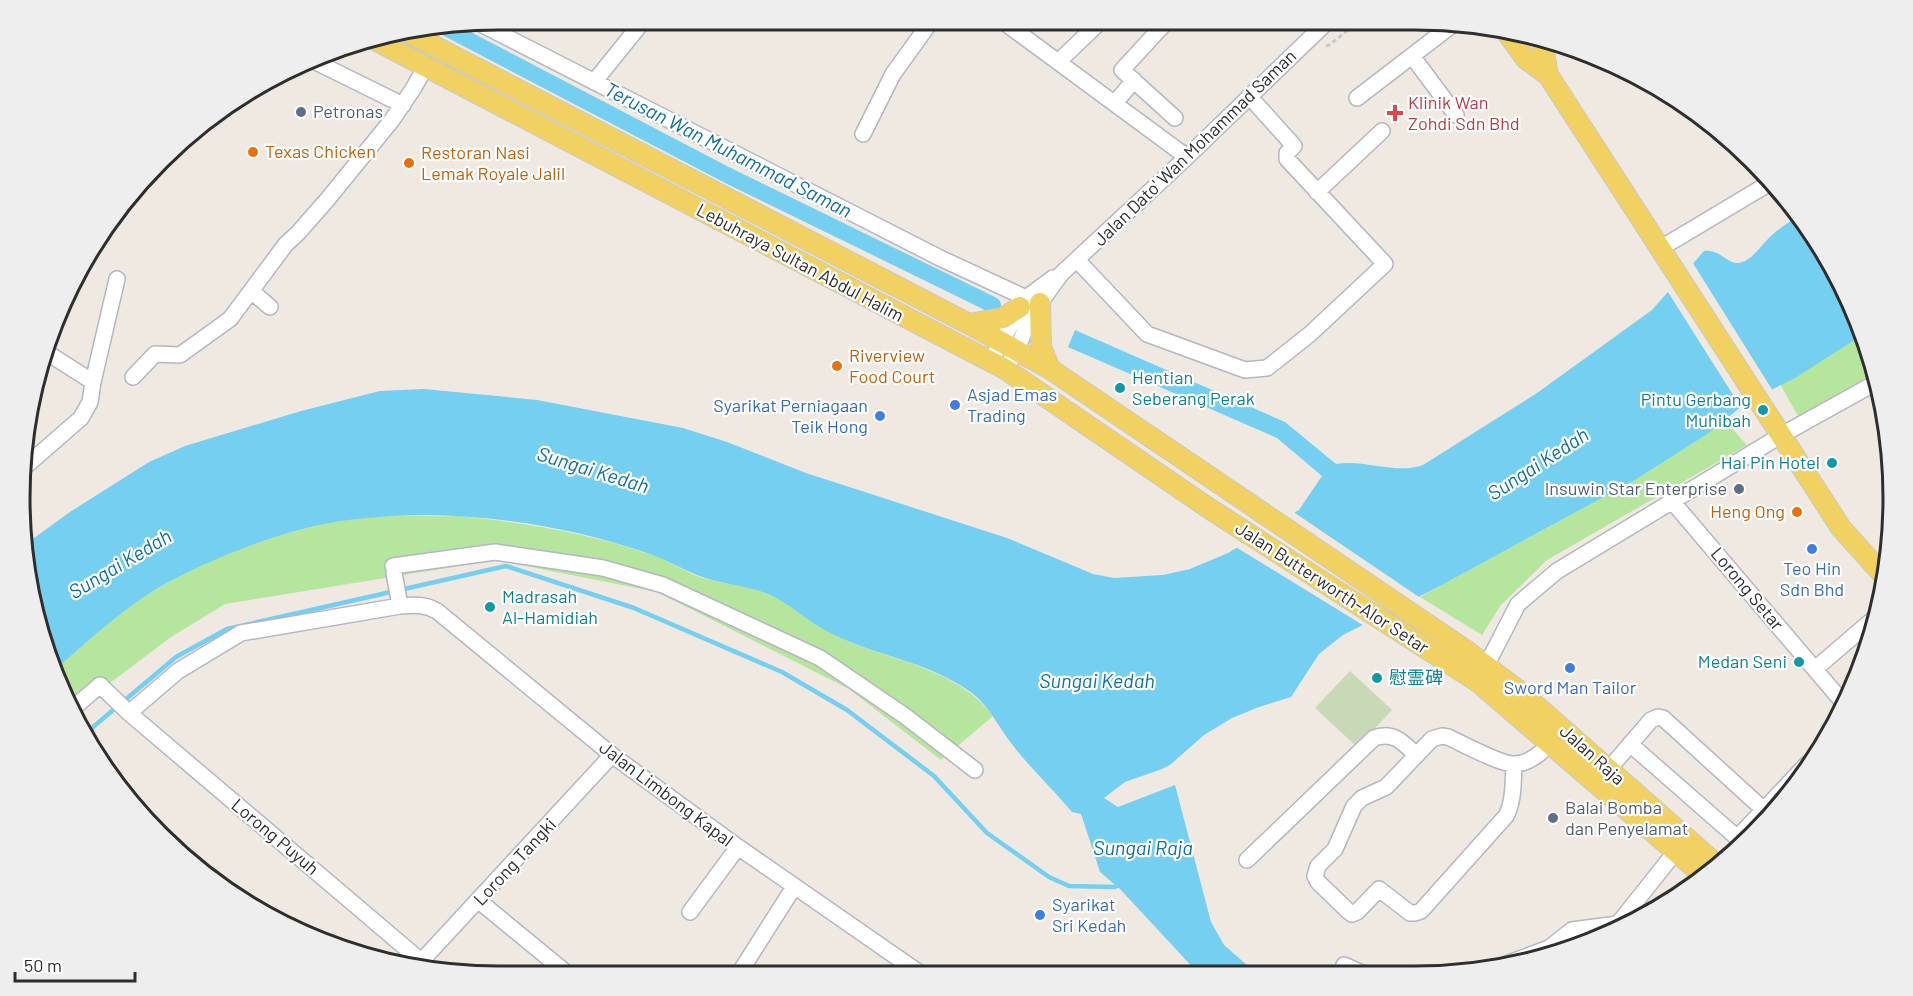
<svg xmlns="http://www.w3.org/2000/svg" width="1913" height="996" viewBox="0 0 1913 996" font-family="Barlow,'Noto Sans SC',sans-serif">
<style>
.green{fill:#b6e59e}
.cemetery{fill:#c8d9b8}
.water{fill:#75cff0}
.pier{fill:#efe9e1}
.lines{fill:none;stroke-linecap:round;stroke-linejoin:round}
.stream{stroke:#75cff0;stroke-width:4.5}
.canal{stroke:#75cff0;stroke-width:16}
.minor-casing{stroke:#b4b7c1;stroke-width:18}
.major-casing{stroke:#c9c9c9;stroke-width:22}
.path{stroke:#c9c9c9;stroke-width:3;stroke-dasharray:4.5 3;stroke-linecap:butt}
.minor{stroke:#fff;stroke-width:15}
.major{stroke:#f2d163;stroke-width:20}
.service-dot{fill:#5c6f8a;stroke:#fff;stroke-width:2}
.health-dot{fill:#e0444e;stroke:#fff;stroke-width:2}
.food-dot{fill:#e8710a;stroke:#fff;stroke-width:2}
.culture-dot{fill:#0f9aa8;stroke:#fff;stroke-width:2}
.shop-dot{fill:#3f7fe0;stroke:#fff;stroke-width:2}
.labels{text-anchor:middle;stroke-width:4.5;stroke-linejoin:round;paint-order:stroke}
.health-label{font-size:18px;fill:#be3a42;stroke:#fff;text-anchor:start}
.service-label{font-size:18px;fill:#4e5e75;stroke:#fff;text-anchor:start}
.street-label{font-size:18px;fill:#2e2e2e;stroke:#fff}
.food-label{font-size:18px;fill:#c56008;stroke:#fff;text-anchor:start}
.culture-label{font-size:18px;fill:#0d838f;stroke:#fff;text-anchor:start}
.shop-label{font-size:18px;fill:#366cbe;stroke:#fff;text-anchor:start}
.water-label{font-size:20px;font-style:italic;fill:#0d6fa3;stroke:#fff}
.rim{fill:none;stroke:#2e2e2e;stroke-width:3}
</style>
<rect width="100%" height="100%" fill="#efe9e1"/>
<path class="green" d="M 1864,334 L 1868,345 L 1875,373 L 1798,416 L 1780,384 L 1795,377 Z
M 1725,421 L 1747,445 L 1547,560 L 1501,605 L 1482,635 L 1420,597 L 1635,480 L 1709,433 Z
M 458,516 C 524,522 587,533 649,554 C 668,560 684,572 703,578 C 725,584 748,586 769,595 C 795,605 816,627 843,639 C 894,662 957,668 993,716 L 941,760 L 849,689 L 657,592 L 496,560 L 225,604 L 171,637 L 94,695 L 69,709 L 54,671 C 79,649 104,626 131,606 C 188,565 275,532 345,520 C 382,514 421,517 458,516 Z"/>
<path class="cemetery" d="M 1350,671 L 1392,710 L 1357,747 L 1315,708 Z"/>
<path class="water" d="M 1799,216 L 1830,259 L 1864,334 L 1795,378 L 1747,402 L 1709,433 L 1635,480 L 1440,586 L 1343,635 L 1319,654 L 1291,697 L 1259,707 L 1232,718 L 1204,735 L 1170,765 L 1162,769 L 1125,782 L 1104,798 L 1118,807 L 1175,785 L 1211,922 L 1224,945 L 1256,973 L 1198,973 L 1120,889 L 1100,872 L 1081,814 L 1072,812 C 1052,788 1029,767 1011,743 C 998,726 989,706 972,693 C 928,660 870,656 823,629 C 805,619 790,604 770,595 C 747,585 721,585 697,575 C 682,569 666,560 650,554 C 556,521 446,507 348,520 C 287,528 211,558 158,588 C 120,611 87,642 54,671 L 36,622 L 23,546 L 70,512 L 149,462 L 185,446 L 301,411 L 380,391 L 424,389 L 537,400 L 683,428 L 727,442 L 806,473 L 1007,538 L 1093,574 L 1114,578 L 1163,575 L 1190,569 L 1228,553 L 1299,510 L 1322,476 L 1277,438 L 1068,347 L 1075,330 L 1285,422 L 1336,464 C 1364,459 1398,475 1423,465 L 1537,393 L 1652,310 L 1704,251 C 1720,249 1727,264 1739,263 C 1752,261 1762,244 1771,236 C 1780,228 1789,222 1799,216 Z"/>
<path class="pier" d="M 1691,260 L 1773,391 L 1742,409 L 1666,289 Z
M 1292,511 L 1422,599 L 1366,627 L 1234,546 Z"/>
<g class="lines">
<path class="stream" d="M 86,733 L 176,657 L 227,629 L 506,566 L 634,608 L 782,672 L 847,710 L 934,776 L 987,833 L 1049,877 L 1069,886 L 1115,887 L 1120,884"/>
<path class="canal" d="M 446,28 L 727,175 L 993,305"/>
<defs>
<path id="minor" d="M 1001,20 L 1187,157
M 1168,20 L 1122,70 L 1175,118
M 479,23 L 940,258 L 1026,298
M 1412,56 L 1456,115
M 314,61 L 403,105
M 1058,62 L 1102,20
M 594,82 L 644,20
M 1357,98 L 1452,25
M 1115,103 L 1134,80
M 863,134 L 893,74 L 932,20
M 1317,192 L 1382,131
M 1661,248 L 1773,181
M 1077,260 L 1147,334 L 1245,370 L 1267,368 L 1310,334 L 1385,264 L 1287,159 L 1287,153 L 1294,146 L 1249,96
M 251,291 L 270,307
M 990,362 L 1026,298 L 1053,278
M 1005,369 L 1017,350 L 1027,325 L 1040,303 L 1061,274 L 1187,157 L 1329,20
M 133,377 L 155,354 L 180,355 L 230,319 L 286,244 L 298,233 L 327,200 L 392,120 L 413,89 L 426,66
M 93,382 L 117,279
M 27,465 L 81,418 L 90,402 L 93,382 L 46,352
M 1671,500 L 1846,706
M 393,566 L 495,552 L 603,568 L 663,585 L 820,658 L 905,716 L 975,770
M 394,573 L 399,600
M 1815,669 L 1878,615
M 1482,674 L 1518,604 L 1557,571 L 1780,436 L 1877,382
M 70,711 L 100,685 L 129,713 L 421,961
M 129,713 L 178,671 L 241,633 L 400,606 C 414,605 425,604 437,611 L 612,755 L 738,847 L 921,974
M 1630,744 L 1742,842
M 1514,764 C 1513,782 1514,801 1506,816 L 1421,911 L 1415,913 L 1410,913 L 1379,889 L 1357,912 L 1352,914 L 1348,911 L 1318,882 L 1315,876 L 1318,866 L 1335,849 L 1354,806 L 1362,798 L 1386,787 L 1432,739 L 1442,736 L 1448,737 C 1461,743 1502,765 1514,764 C 1532,764 1546,748 1557,736
M 1602,777 L 1651,720 L 1658,717 L 1663,718 L 1764,810
M 1737,838 L 1807,764
M 1247,860 L 1374,738 C 1393,731 1403,742 1416,755
M 479,901 L 569,975
M 690,912 L 738,847
M 1344,965 L 1362,973
M 1501,966 L 1549,948 L 1572,930 L 1618,924 L 1676,851
M 416,967 L 612,755
M 738,975 L 794,887"/>
<path id="major" d="M 1505,30 L 1526,59 L 1548,75 L 1841,528 L 1885,577
M 411,34 L 969,324 L 1050,369 L 1464,649 L 1523,694 L 1717,865
M 1540,36 L 1542,40 L 1548,75
M 375,40 L 1005,369 L 1210,509 L 1478,682 L 1704,876
M 1040,303 L 1041,347 L 1050,369
M 969,324 L 1003,318 L 1020,307"/>
</defs>
<use href="#minor" class="minor-casing"/>
<use href="#major" class="major-casing"/>
<path class="path" d="M 1326,46 L 1329,45 L 1361,20"/>
<use href="#minor" class="minor"/>
<use href="#major" class="major"/>
</g>
<g class="service-dot">
<circle cx="301" cy="112" r="6"/>
<circle cx="1739" cy="489" r="6"/>
<circle cx="1553" cy="818" r="6"/>
</g>
<path class="health-dot" d="M1392 104h6v6h6v6h-6v6h-6v-6h-6v-6h6z"/>
<g class="food-dot">
<circle cx="253" cy="152" r="6"/>
<circle cx="409" cy="163" r="6"/>
<circle cx="837" cy="366" r="6"/>
<circle cx="1797" cy="512" r="6"/>
</g>
<g class="culture-dot">
<circle cx="1120" cy="388" r="6"/>
<circle cx="1763" cy="410" r="6"/>
<circle cx="1832" cy="463" r="6"/>
<circle cx="490" cy="607" r="6"/>
<circle cx="1799" cy="662" r="6"/>
<circle cx="1377" cy="678" r="6"/>
</g>
<g class="shop-dot">
<circle cx="955" cy="405" r="6"/>
<circle cx="880" cy="416" r="6"/>
<circle cx="1812" cy="549" r="6"/>
<circle cx="1570" cy="668" r="6"/>
<circle cx="1040" cy="915" r="6"/>
</g>
<g class="labels">
<g class="health-label">
<text x="1408" y="109">Klinik Wan<tspan x="1408" dy="21">Zohdi Sdn Bhd</tspan></text>
</g>
<g class="service-label">
<text x="313" y="118">Petronas</text>
<text x="1727" y="495" text-anchor="end">Insuwin Star Enterprise</text>
<text x="1565" y="814">Balai Bomba<tspan x="1565" dy="21">dan Penyelamat</tspan></text>
</g>
<g class="street-label">
<text transform="translate(1195 148) rotate(-44)" y="6">Jalan Dato' Wan Mohammad Saman</text>
<text transform="translate(800 263) rotate(28)" y="6">Lebuhraya Sultan Abdul Halim</text>
<text transform="translate(1332 588) rotate(33)" y="6">Jalan Butterworth-Alor Setar</text>
<text transform="translate(1747 589) rotate(50)" y="6">Lorong Setar</text>
<text transform="translate(1592 755) rotate(42)" y="6">Jalan Raja</text>
<text transform="translate(666 794) rotate(37)" y="6">Jalan Limbong Kapal</text>
<text transform="translate(275 837) rotate(40)" y="6">Lorong Puyuh</text>
<text transform="translate(515 862) rotate(-47)" y="6">Lorong Tangki</text>
</g>
<g class="food-label">
<text x="265" y="158">Texas Chicken</text>
<text x="421" y="159">Restoran Nasi<tspan x="421" dy="21">Lemak Royale Jalil</tspan></text>
<text x="849" y="362">Riverview<tspan x="849" dy="21">Food Court</tspan></text>
<text x="1785" y="518" text-anchor="end">Heng Ong</text>
</g>
<g class="culture-label">
<text x="1132" y="384">Hentian<tspan x="1132" dy="21">Seberang Perak</tspan></text>
<text x="1751" y="406" text-anchor="end">Pintu Gerbang<tspan x="1751" dy="21">Muhibah</tspan></text>
<text x="1820" y="469" text-anchor="end">Hai Pin Hotel</text>
<text x="502" y="603">Madrasah<tspan x="502" dy="21">Al-Hamidiah</tspan></text>
<text x="1787" y="668" text-anchor="end">Medan Seni</text>
<text x="1389" y="684">慰霊碑</text>
</g>
<g class="shop-label">
<text x="967" y="401">Asjad Emas<tspan x="967" dy="21">Trading</tspan></text>
<text x="868" y="412" text-anchor="end">Syarikat Perniagaan<tspan x="868" dy="21">Teik Hong</tspan></text>
<text x="1812" y="575" text-anchor="middle">Teo Hin<tspan x="1812" dy="21">Sdn Bhd</tspan></text>
<text x="1570" y="694" text-anchor="middle">Sword Man Tailor</text>
<text x="1052" y="911">Syarikat<tspan x="1052" dy="21">Sri Kedah</tspan></text>
</g>
<g class="water-label">
<text transform="translate(728 150) rotate(27)" y="7">Terusan Wan Muhammad Saman</text>
<text transform="translate(1538 464) rotate(-33)" y="7">Sungai Kedah</text>
<text transform="translate(593 470) rotate(17)" y="7">Sungai Kedah</text>
<text transform="translate(120 564) rotate(-31)" y="7">Sungai Kedah</text>
<text x="1097" y="688">Sungai Kedah</text>
<text x="1143" y="855">Sungai Raja</text>
</g>
</g>
<path d="M0 0H1913V996H0ZM498 30H1415A468 468 0 0 1 1883 498V498A468 468 0 0 1 1415 966H498A468 468 0 0 1 30 498V498A468 468 0 0 1 498 30Z" fill="#eee" fill-rule="evenodd"/>
<path class="rim" d="M498 30H1415A468 468 0 0 1 1883 498V498A468 468 0 0 1 1415 966H498A468 468 0 0 1 30 498V498A468 468 0 0 1 498 30Z"/>
<path d="M15 972v9h120v-9" fill="none" stroke="#2e2e2e" stroke-width="3"/>
<text x="24" y="972" font-size="18" fill="#2e2e2e" stroke="#ffffff" stroke-width="4.5" paint-order="stroke">50 m</text>
</svg>
